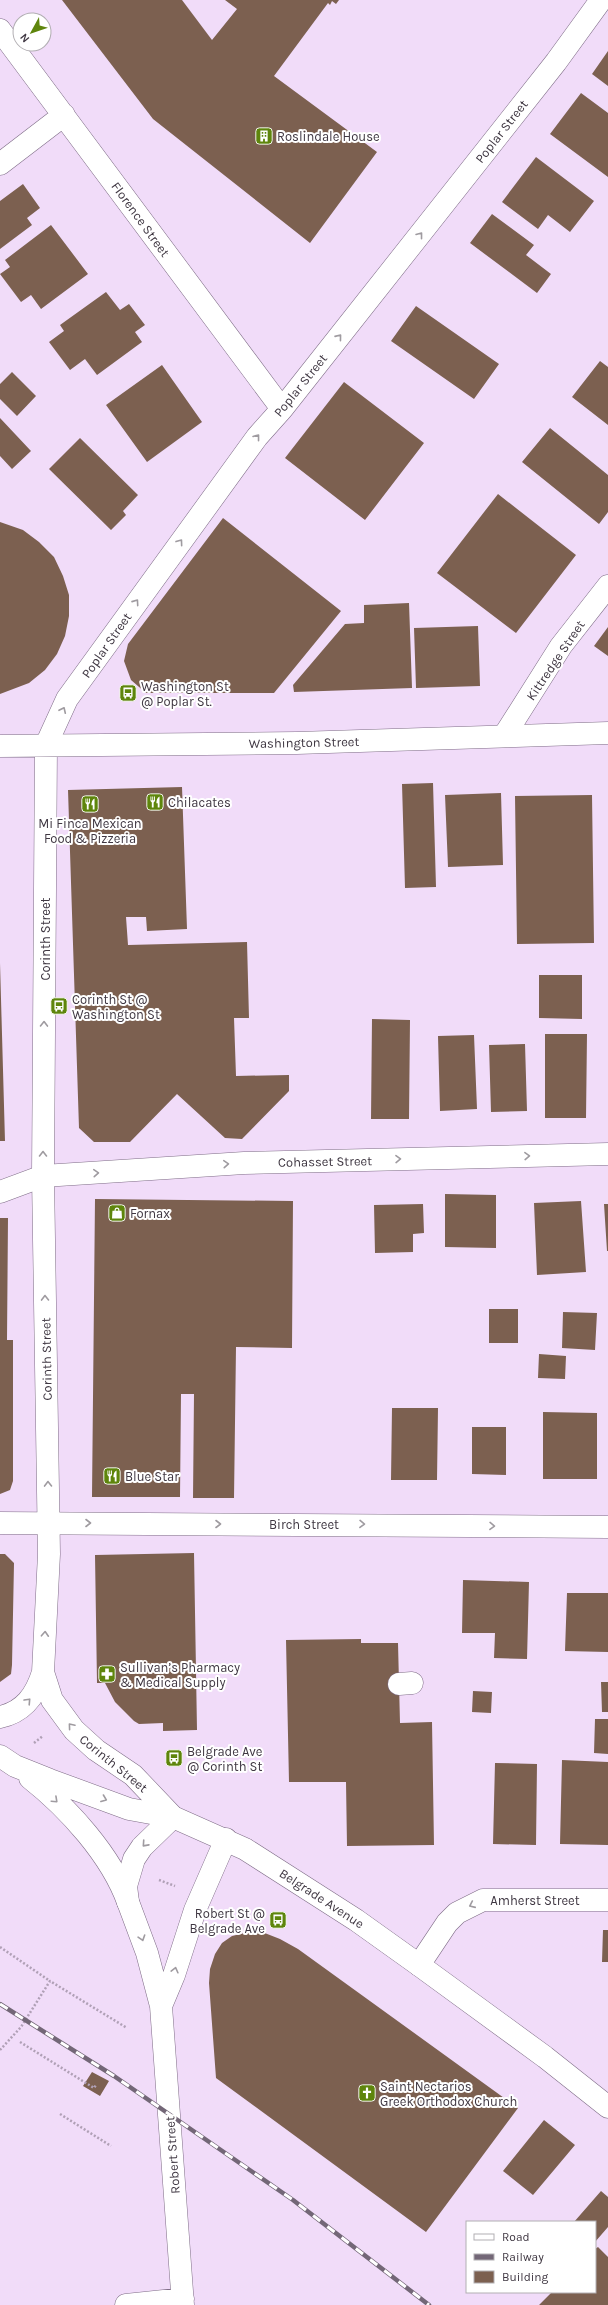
<svg xmlns="http://www.w3.org/2000/svg" width="608" height="2305" viewBox="0 0 608 2305" font-family="Karla,sans-serif">
<style>
.building{fill:#7c6050}
.lines{fill:none;stroke-linecap:round;stroke-linejoin:round}
.minor-casing{stroke:#7f6d87;stroke-width:23}
.major-casing{stroke:#7f6d87;stroke-width:23}
.path{stroke:#b0a0b6;stroke-width:2.5;stroke-dasharray:2 2;stroke-linecap:butt}
.minor{stroke:#fff;stroke-width:22}
.major{stroke:#fff;stroke-width:22}
.rail-casing{stroke:#736777;stroke-width:4.5}
.rail{stroke:#fff;stroke-width:3;stroke-dasharray:9;stroke-linecap:butt}
.oneway{stroke:#9f9ba0}
.labels{text-anchor:middle;stroke-width:4;stroke-linejoin:round;paint-order:stroke}
.street-label{font-size:13px;fill:#3f3742;stroke:#fff}
.poi-label{font-size:13px;fill:#3f3742;stroke:#fff;text-anchor:start}
</style>
<rect width="100%" height="100%" fill="#f1dcf9"/>
<path class="building" d="M 62,0 L 182,0 L 212,40 L 237,9 L 225,0 L 339,0 L 336,4 L 332,1 L 330,5 L 328,3 L 274,76 L 377,152 L 310,243 L 153,119 Z
M 608,51 L 608,86 L 592,74 Z
M 581,93 L 608,113 L 608,177 L 550,134 Z
M 536,157 L 594,201 L 570,232 L 548,215 L 538,229 L 502,202 Z
M 23,184 L 40,208 L 27,218 L 32,225 L 0,249 L 0,201 Z
M 492,214 L 534,245 L 526,255 L 551,274 L 537,293 L 470,243 Z
M 51,225 L 88,274 L 41,309 L 31,295 L 21,302 L 0,274 L 10,267 L 5,260 Z
M 106,292 L 120,310 L 129,304 L 145,325 L 135,332 L 142,342 L 97,375 L 85,359 L 70,370 L 49,342 L 64,331 L 60,325 Z
M 416,306 L 499,364 L 474,399 L 391,341 Z
M 600,361 L 608,367 L 608,425 L 572,397 Z
M 162,365 L 202,422 L 147,462 L 106,405 Z
M 12,372 L 36,396 L 17,416 L 0,399 L 0,384 Z
M 344,382 L 424,443 L 365,520 L 285,458 Z
M 0,418 L 31,451 L 12,469 L 0,456 Z
M 550,428 L 608,475 L 608,512 L 599,524 L 522,462 Z
M 80,438 L 138,495 L 123,511 L 126,515 L 111,530 L 49,469 Z
M 498,494 L 576,555 L 516,633 L 437,573 Z
M 223,518 L 341,611 L 274,693 L 146,693 L 131,680 L 124,661 L 128,644 Z
M 0,522 L 23,530 L 39,542 L 54,557 L 63,576 L 69,595 L 69,616 L 65,636 L 57,654 L 45,670 L 29,683 L 0,694 Z
M 409,603 L 412,688 L 294,692 L 293,685 L 345,624 L 364,623 L 364,605 Z
M 478,626 L 480,686 L 416,688 L 414,628 Z
M 608,627 L 608,656 L 594,646 Z
M 433,783 L 436,887 L 405,888 L 402,784 Z
M 182,787 L 187,929 L 147,931 L 146,917 L 126,917 L 128,945 L 247,942 L 249,1018 L 234,1018 L 236,1076 L 289,1075 L 289,1091 L 242,1139 L 225,1138 L 177,1094 L 130,1142 L 94,1142 L 79,1128 L 68,790 Z
M 501,793 L 503,865 L 448,867 L 445,795 Z
M 592,795 L 594,943 L 517,944 L 515,796 Z
M 0,963 L 5,1141 L 0,1141 Z
M 539,975 L 582,975 L 582,1019 L 539,1018 Z
M 372,1019 L 410,1020 L 409,1119 L 371,1119 Z
M 545,1034 L 587,1034 L 586,1118 L 545,1118 Z
M 474,1035 L 477,1109 L 440,1111 L 438,1036 Z
M 525,1044 L 527,1111 L 491,1112 L 489,1045 Z
M 445,1194 L 496,1195 L 496,1248 L 445,1247 Z
M 95,1199 L 293,1201 L 292,1348 L 236,1347 L 234,1498 L 193,1498 L 194,1394 L 181,1394 L 180,1497 L 92,1497 Z
M 581,1201 L 586,1272 L 537,1275 L 534,1203 Z
M 423,1204 L 424,1233 L 413,1234 L 413,1252 L 375,1253 L 374,1205 Z
M 604,1204 L 608,1204 L 608,1251 L 607,1251 Z
M 0,1218 L 8,1218 L 7,1340 L 13,1340 L 13,1481 L 10,1490 L 0,1494 Z
M 489,1309 L 518,1309 L 518,1343 L 489,1343 Z
M 563,1312 L 597,1313 L 595,1350 L 562,1348 Z
M 539,1354 L 566,1356 L 565,1379 L 538,1378 Z
M 392,1408 L 438,1408 L 437,1480 L 391,1480 Z
M 543,1412 L 597,1413 L 597,1479 L 543,1479 Z
M 472,1427 L 506,1427 L 506,1475 L 472,1474 Z
M 194,1553 L 197,1730 L 163,1731 L 163,1723 L 139,1724 L 134,1721 L 115,1702 L 105,1683 L 97,1683 L 95,1555 Z
M 0,1554 L 5,1554 L 14,1563 L 12,1665 L 11,1674 L 0,1682 Z
M 463,1580 L 529,1582 L 527,1659 L 494,1658 L 495,1633 L 462,1633 Z
M 567,1593 L 608,1593 L 608,1652 L 565,1651 Z
M 361,1639 L 361,1643 L 398,1643 L 400,1723 L 432,1722 L 434,1845 L 347,1846 L 346,1782 L 289,1782 L 286,1640 Z
M 601,1682 L 608,1682 L 608,1712 L 602,1712 Z
M 473,1691 L 492,1692 L 491,1713 L 472,1712 Z
M 595,1719 L 608,1719 L 608,1754 L 594,1753 Z
M 562,1760 L 608,1762 L 608,1845 L 560,1844 Z
M 495,1763 L 537,1764 L 536,1845 L 493,1844 Z
M 257,1930 L 280,1939 L 298,1949 L 518,2108 L 426,2232 L 216,2078 L 209,1983 L 210,1969 L 215,1954 L 222,1943 L 232,1936 Z
M 603,1930 L 608,1930 L 608,1962 L 602,1962 Z
M 92,2072 L 109,2081 L 100,2096 L 83,2086 Z
M 544,2120 L 575,2145 L 533,2195 L 503,2171 Z
M 601,2191 L 608,2197 L 608,2227 L 595,2242 L 595,2222 L 574,2222 Z
M 598,2247 L 608,2257 L 608,2305 L 539,2305 L 552,2292 L 595,2292 L 595,2249 Z"/>
<g class="lines">
<defs>
<path id="minor" d="M 0,30 L 282,409
M 0,164 L 64,115
M 504,736 L 561,646 L 608,586
M 46,745 L 67,699 L 257,437 L 282,409 L 556,62 L 601,0
M 0,1192 L 43,1176 L 244,1163 L 608,1154
M 0,1523 L 608,1527
M 399,1684 L 412,1683
M 173,1817 L 142,1847 L 134,1859 L 126,1886 L 128,1902 L 147,1953 L 161,2006 L 183,2305
M 419,1965 L 447,1923 L 457,1913 L 483,1900 L 608,1900
M 161,2006 L 174,1975 L 195,1910 L 226,1839
M 126,2305 L 183,2299"/>
<path id="major" d="M 46,745 L 43,1176 L 49,1554 L 43,1672 L 52,1700 L 74,1730 L 96,1750 L 133,1775 L 173,1817
M 0,746 L 297,743 L 608,733
M 0,1717 C 24,1712 36,1695 43,1672
M 0,1756 L 15,1766 L 50,1780 L 129,1809 L 173,1817 L 245,1849 L 356,1920 L 419,1965 L 545,2057 L 608,2107
M 30,1778 C 68,1808 111,1855 128,1902"/>
</defs>
<use href="#minor" class="minor-casing"/>
<use href="#major" class="major-casing"/>
<path class="path" d="M 34,1743 L 43,1736
M 159,1880 L 175,1886
M 0,1947 L 50,1981
M 20,2042 L 94,2088 L 96,2085
M 0,2050 L 21,2027 L 50,1981 L 127,2028
M 60,2114 L 111,2146"/>
<use href="#minor" class="minor"/>
<use href="#major" class="major"/>
<defs>
<path id="rail" d="M 0,2004 L 114,2076 L 293,2200 L 429,2305"/>
</defs>
<use href="#rail" class="rail-casing"/>
<use href="#rail" class="rail"/>
</g>
<defs><path id="oneway-chevron" d="M-2-3.5L2.5 0L-2 3.5" fill="none" stroke-width="1.6" stroke-linecap="round" stroke-linejoin="round"/></defs>
<g class="oneway">
<use href="#oneway-chevron" transform="translate(420 235) rotate(-52)"/>
<use href="#oneway-chevron" transform="translate(339 337) rotate(-51)"/>
<use href="#oneway-chevron" transform="translate(257 437) rotate(-52)"/>
<use href="#oneway-chevron" transform="translate(180 542) rotate(-54)"/>
<use href="#oneway-chevron" transform="translate(136 602) rotate(-55)"/>
<use href="#oneway-chevron" transform="translate(63 710) rotate(-65)"/>
<use href="#oneway-chevron" transform="translate(44 1024) rotate(-89)"/>
<use href="#oneway-chevron" transform="translate(43 1154) rotate(-90)"/>
<use href="#oneway-chevron" transform="translate(527 1156) rotate(-2)"/>
<use href="#oneway-chevron" transform="translate(398 1159) rotate(-1)"/>
<use href="#oneway-chevron" transform="translate(226 1164) rotate(-4)"/>
<use href="#oneway-chevron" transform="translate(96 1173) rotate(-4)"/>
<use href="#oneway-chevron" transform="translate(45 1298) rotate(-91)"/>
<use href="#oneway-chevron" transform="translate(48 1484) rotate(-91)"/>
<use href="#oneway-chevron" transform="translate(88 1523)"/>
<use href="#oneway-chevron" transform="translate(218 1524)"/>
<use href="#oneway-chevron" transform="translate(362 1524) rotate(1)"/>
<use href="#oneway-chevron" transform="translate(492 1526) rotate(1)"/>
<use href="#oneway-chevron" transform="translate(45 1634) rotate(-87)"/>
<use href="#oneway-chevron" transform="translate(28 1701) rotate(-47)"/>
<use href="#oneway-chevron" transform="translate(71 1726) rotate(-130)"/>
<use href="#oneway-chevron" transform="translate(104 1799) rotate(21)"/>
<use href="#oneway-chevron" transform="translate(55 1800) rotate(43)"/>
<use href="#oneway-chevron" transform="translate(145 1844) rotate(132)"/>
<use href="#oneway-chevron" transform="translate(472 1905) rotate(156)"/>
<use href="#oneway-chevron" transform="translate(142 1938) rotate(72)"/>
<use href="#oneway-chevron" transform="translate(175 1970) rotate(-76)"/>
</g>
<defs>
<symbol id="building-square" viewBox="-11 -11 22 22"><rect x="-9" y="-9" width="18" height="18" rx="4" fill="#5e850c" stroke="#fff"/><path d="M-4-6H4V6H1V3H-1V6H-4ZM-2.5-4.3h1.7v1.8h-1.7ZM.8-4.3h1.7v1.8H.8ZM-2.5-1h1.7V.8h-1.7ZM.8-1h1.7V.8H.8Z" fill="#fff"/></symbol>
<symbol id="bus-square" viewBox="-11 -11 22 22"><rect x="-9" y="-9" width="18" height="18" rx="4" fill="#5e850c" stroke="#fff"/><path d="M-5-6H5V4H4V6H2V4H-2V6H-4V4H-5ZM-3.5-4V0h7V-4ZM-3.5 1.2v1.5H-2V1.2ZM2 1.2v1.5H3.5V1.2Z" fill="#fff"/></symbol>
<symbol id="restaurant-square" viewBox="-11 -11 22 22"><rect x="-9" y="-9" width="18" height="18" rx="4" fill="#5e850c" stroke="#fff"/><path d="M-5-6h1v4h1v-4h1v4h1v-4h1v5L-1.5 .5V6h-2V.5L-5-1ZM5-6V6H3V1.5H1.5Q1.5-4 5-6Z" fill="#fff"/></symbol>
<symbol id="shop-square" viewBox="-11 -11 22 22"><rect x="-9" y="-9" width="18" height="18" rx="4" fill="#5e850c" stroke="#fff"/><path d="M-5-2.5h2.3a2.7 3.5 0 0 1 5.4 0H5L5.5 6h-11ZM-1.5-2.5h3a1.5 2.3 0 0 0-3 0Z" fill="#fff"/></symbol>
<symbol id="pharmacy-square" viewBox="-11 -11 22 22"><rect x="-9" y="-9" width="18" height="18" rx="4" fill="#5e850c" stroke="#fff"/><path d="M-2-6h4v4h4v4h-4v4h-4v-4h-4v-4h4Z" fill="#fff"/></symbol>
<symbol id="church-square" viewBox="-11 -11 22 22"><rect x="-9" y="-9" width="18" height="18" rx="4" fill="#5e850c" stroke="#fff"/><path d="M-1.2-6h2.4v3.5h3.3v2.4h-3.3V6h-2.4V-.1h-3.3v-2.4h3.3Z" fill="#fff"/></symbol>
</defs>
<g fill-rule="evenodd">
<use href="#building-square" x="254" y="126" width="20" height="20"/>
<use href="#bus-square" x="118" y="683" width="20" height="20"/>
<use href="#restaurant-square" x="145" y="792" width="20" height="20"/>
<use href="#restaurant-square" x="80" y="794" width="20" height="20"/>
<use href="#bus-square" x="49" y="996" width="20" height="20"/>
<use href="#shop-square" x="107" y="1203" width="20" height="20"/>
<use href="#restaurant-square" x="102" y="1466" width="20" height="20"/>
<use href="#pharmacy-square" x="97" y="1664" width="20" height="20"/>
<use href="#bus-square" x="164" y="1748" width="20" height="20"/>
<use href="#bus-square" x="268" y="1910" width="20" height="20"/>
<use href="#church-square" x="357" y="2083" width="20" height="20"/>
</g>
<g class="labels">
<g class="street-label">
<text transform="translate(501 131) rotate(-52)" y="5">Poplar Street</text>
<text transform="translate(141 219) rotate(54)" y="5">Florence Street</text>
<text transform="translate(300 385) rotate(-51)" y="5">Poplar Street</text>
<text transform="translate(106 645) rotate(-55)" y="5">Poplar Street</text>
<text transform="translate(555 660) rotate(-56)" y="5">Kittredge Street</text>
<text transform="translate(304 742) rotate(-1)" y="5">Washington Street</text>
<text transform="translate(45 939) rotate(-90)" y="5">Corinth Street</text>
<text transform="translate(325 1161) rotate(-1)" y="5">Cohasset Street</text>
<text transform="translate(46 1359) rotate(-91)" y="5">Corinth Street</text>
<text x="304" y="1529">Birch Street</text>
<text transform="translate(114 1763) rotate(39)" y="5">Corinth Street</text>
<text transform="translate(322 1898) rotate(33)" y="5">Belgrade Avenue</text>
<text x="535" y="1905">Amherst Street</text>
<text transform="translate(172 2155) rotate(-94)" y="5">Robert Street</text>
</g>
<g class="poi-label">
<text x="277" y="141">Roslindale House</text>
<text x="141" y="691">Washington St<tspan x="141" dy="15">@ Poplar St.</tspan></text>
<text x="168" y="807">Chilacates</text>
<text x="90" y="828" text-anchor="middle">Mi Finca Mexican<tspan x="90" dy="15">Food &amp; Pizzeria</tspan></text>
<text x="72" y="1004">Corinth St @<tspan x="72" dy="15">Washington St</tspan></text>
<text x="130" y="1218">Fornax</text>
<text x="125" y="1481">Blue Star</text>
<text x="120" y="1672">Sullivan’s Pharmacy<tspan x="120" dy="15">&amp; Medical Supply</tspan></text>
<text x="187" y="1756">Belgrade Ave<tspan x="187" dy="15">@ Corinth St</tspan></text>
<text x="265" y="1918" text-anchor="end">Robert St @<tspan x="265" dy="15">Belgrade Ave</tspan></text>
<text x="380" y="2091">Saint Nectarios<tspan x="380" dy="15">Greek Orthodox Church</tspan></text>
</g>
</g>
<rect x="466" y="2221" width="130" height="72" fill="#ffffff" stroke="#b2afb3"/>
<rect x="474" y="2234" width="20" height="6" fill="#ffffff" stroke="#b2afb3"/>
<text x="502" y="2241" font-size="12" fill="#3f3742">Road</text>
<rect x="474" y="2254" width="20" height="6" fill="#736777" stroke="#b2afb3"/>
<text x="502" y="2261" font-size="12" fill="#3f3742">Railway</text>
<rect x="474" y="2271" width="20" height="12" fill="#7c6050" stroke="#b2afb3"/>
<text x="502" y="2281" font-size="12" fill="#3f3742">Building</text>
<g transform="translate(32 32) rotate(230)"><circle r="19" fill="#ffffff" stroke="#b2afb3"/>
<path d="M0-3L7 15L0 10L-7 15Z" fill="#5e850c"/>
<text y="-6" font-size="11" font-weight="bold" text-anchor="middle" fill="#3f3742">N</text>
</g>
</svg>
